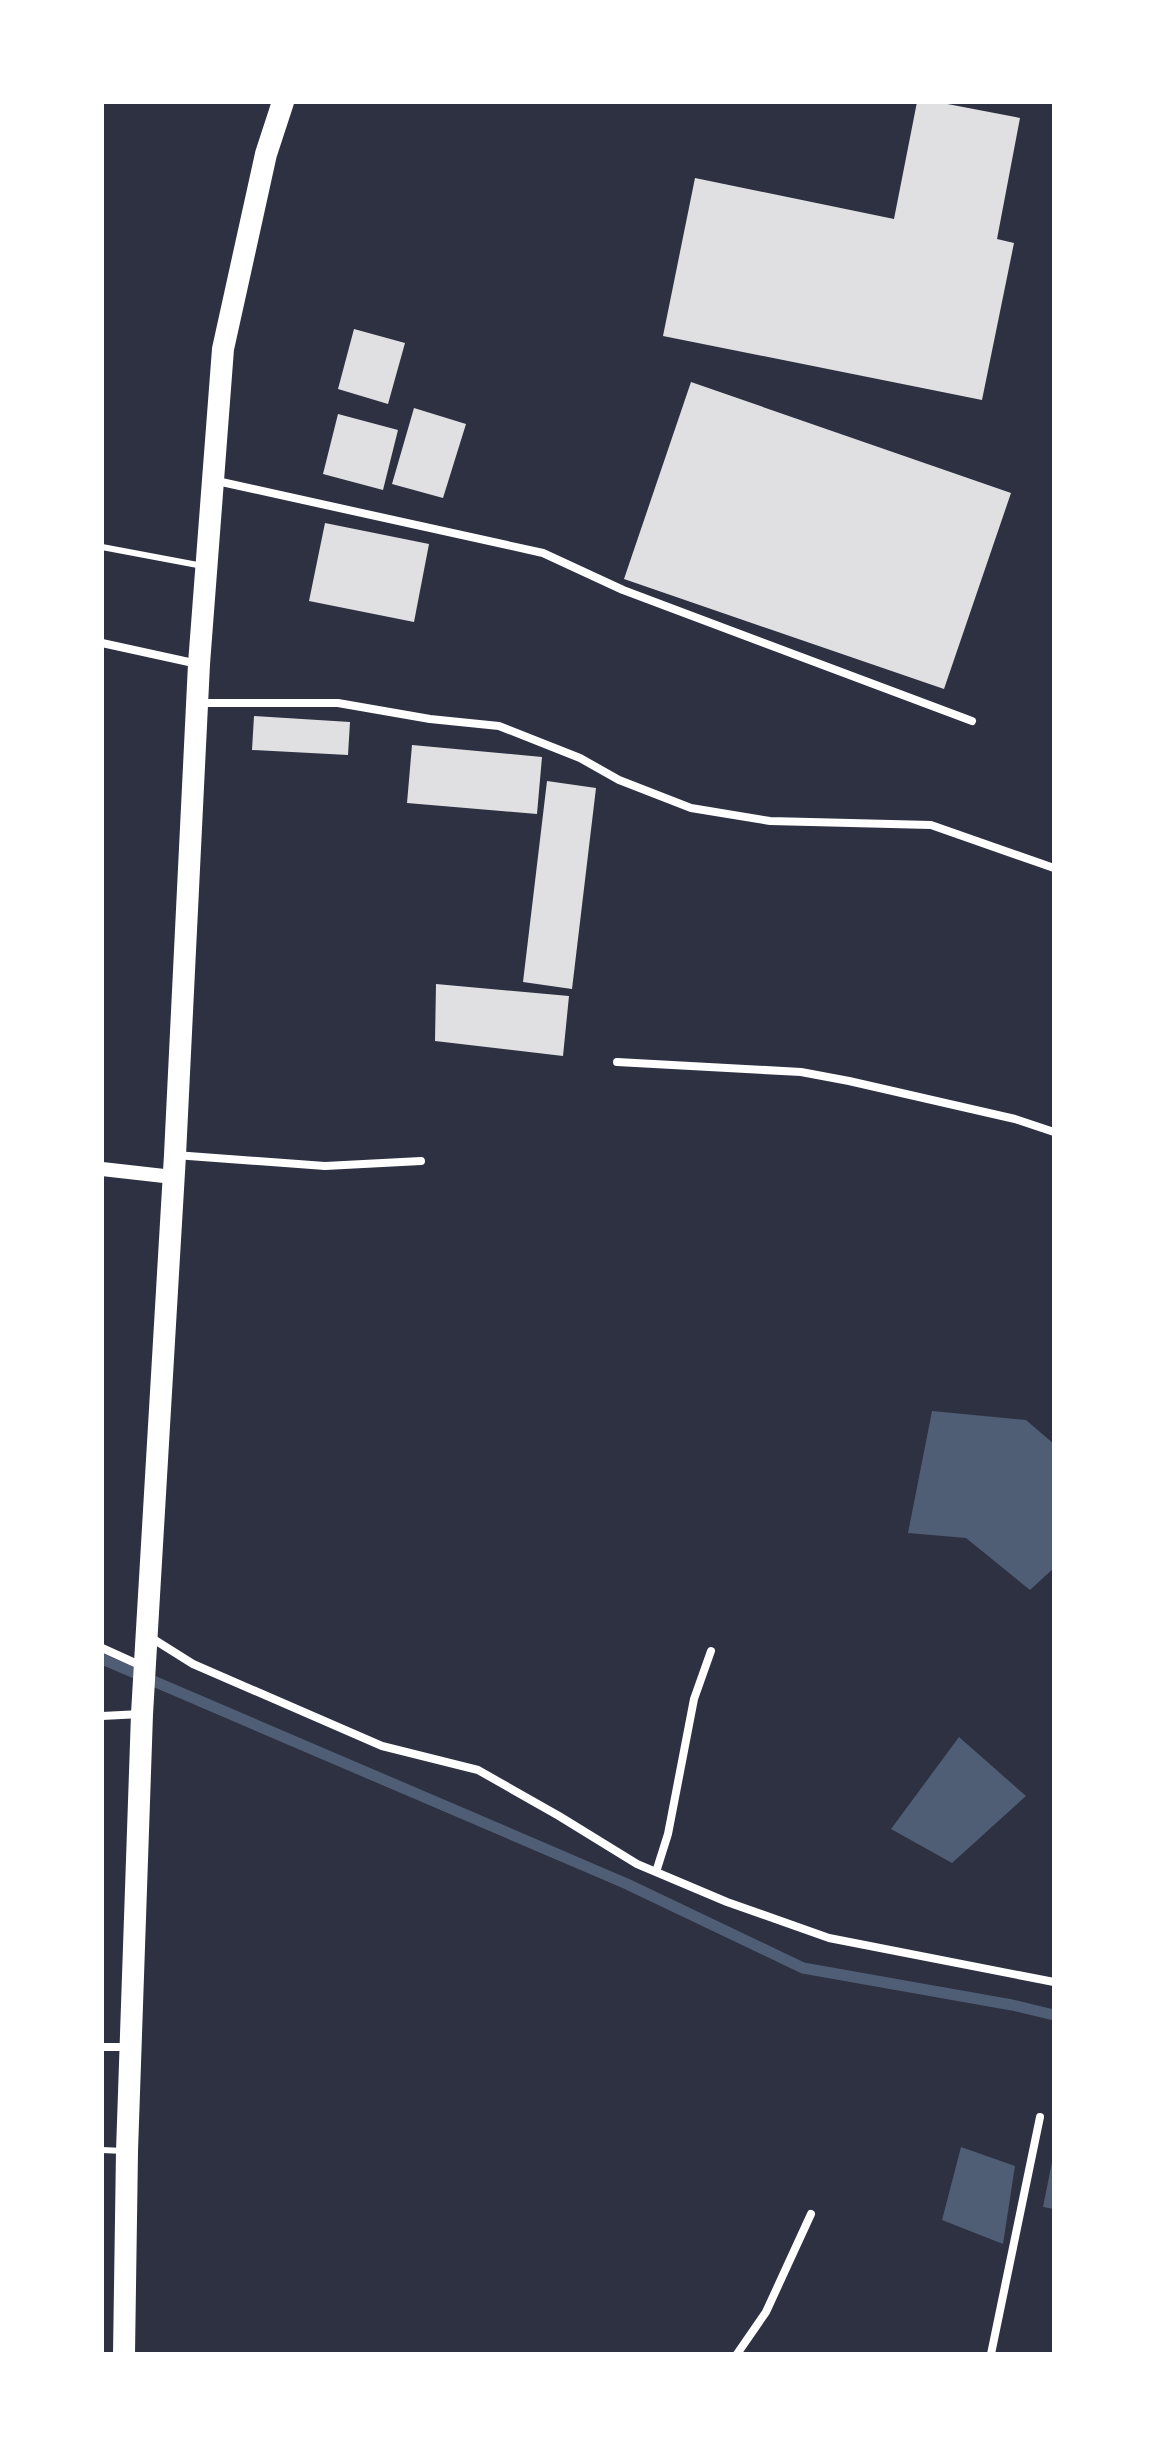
<svg xmlns="http://www.w3.org/2000/svg" width="1156" height="2456" viewBox="0 0 1156 2456" font-family="Barlow,sans-serif">
<style>
.water{fill:#4f5d75}
.lines{fill:none;stroke-linecap:round;stroke-linejoin:round}
.stream{stroke:#4f5d75;stroke-width:11}
.building{fill:#e0e0e3}
.service{stroke:#fff;stroke-width:6}
.minor{stroke:#fff;stroke-width:8}
.tertiary{stroke:#fff;stroke-width:14}
.trunk{stroke:#fff;stroke-width:22}
</style>
<rect width="100%" height="100%" fill="#2d3142"/>
<path class="water" d="M 932,1411 L 1026,1420 L 1054,1444 L 1054,1568 L 1030,1590 L 966,1538 L 908,1533 Z
M 959,1737 L 1026,1796 L 952,1863 L 891,1829 Z
M 961,2147 L 1015,2166 L 1003,2244 L 942,2220 Z
M 1054,2152 L 1054,2209 L 1043,2207 Z"/>
<g class="lines">
<path class="stream" d="M 102,1659 L 627,1884 L 803,1968 L 1012,2005 L 1054,2015"/>
</g>
<path class="building" d="M 917,102 L 937,102 L 1020,118 L 997,239 L 1014,243 L 982,400 L 663,336 L 695,178 L 894,219 Z
M 354,329 L 405,343 L 388,404 L 338,389 Z
M 691,382 L 1011,493 L 944,689 L 624,579 Z
M 414,408 L 466,424 L 443,498 L 392,484 Z
M 338,414 L 398,430 L 383,490 L 323,474 Z
M 325,523 L 429,544 L 414,622 L 309,601 Z
M 254,716 L 350,722 L 348,755 L 252,750 Z
M 412,745 L 542,757 L 537,814 L 407,803 Z
M 547,781 L 596,788 L 572,989 L 523,982 Z
M 436,984 L 569,996 L 563,1056 L 435,1041 Z"/>
<g class="lines">
<path class="service" d="M 102,547 L 203,566
M 102,2150 L 124,2151"/>
<path class="minor" d="M 217,481 L 543,553 L 623,590 L 972,721
M 102,643 L 198,664
M 198,703 L 338,703 L 430,719 L 499,726 L 580,758 L 619,780 L 691,808 L 770,821 L 931,825 L 1054,868
M 617,1062 L 801,1072 L 849,1081 L 1015,1119 L 1054,1132
M 175,1155 L 325,1166 L 421,1161
M 150,1637 L 193,1664 L 382,1746 L 478,1770 L 559,1816 L 637,1864 L 727,1902 L 829,1938 L 1054,1982
M 102,1648 L 144,1667
M 102,1716 L 141,1714
M 656,1872 L 668,1834 L 694,1699 L 711,1651
M 102,2047 L 130,2047
M 737,2354 L 766,2312 L 811,2214
M 991,2354 L 1040,2117"/>
<path class="tertiary" d="M 102,1169 L 173,1177"/>
<path class="trunk" d="M 124,2354 L 127,2151 L 142,1714 L 175,1155 L 199,664 L 223,349 L 266,154 L 283,102"/>
</g>
<rect width="1156" height="2456" fill="none" stroke="#ffffff" stroke-width="208"/>
</svg>
